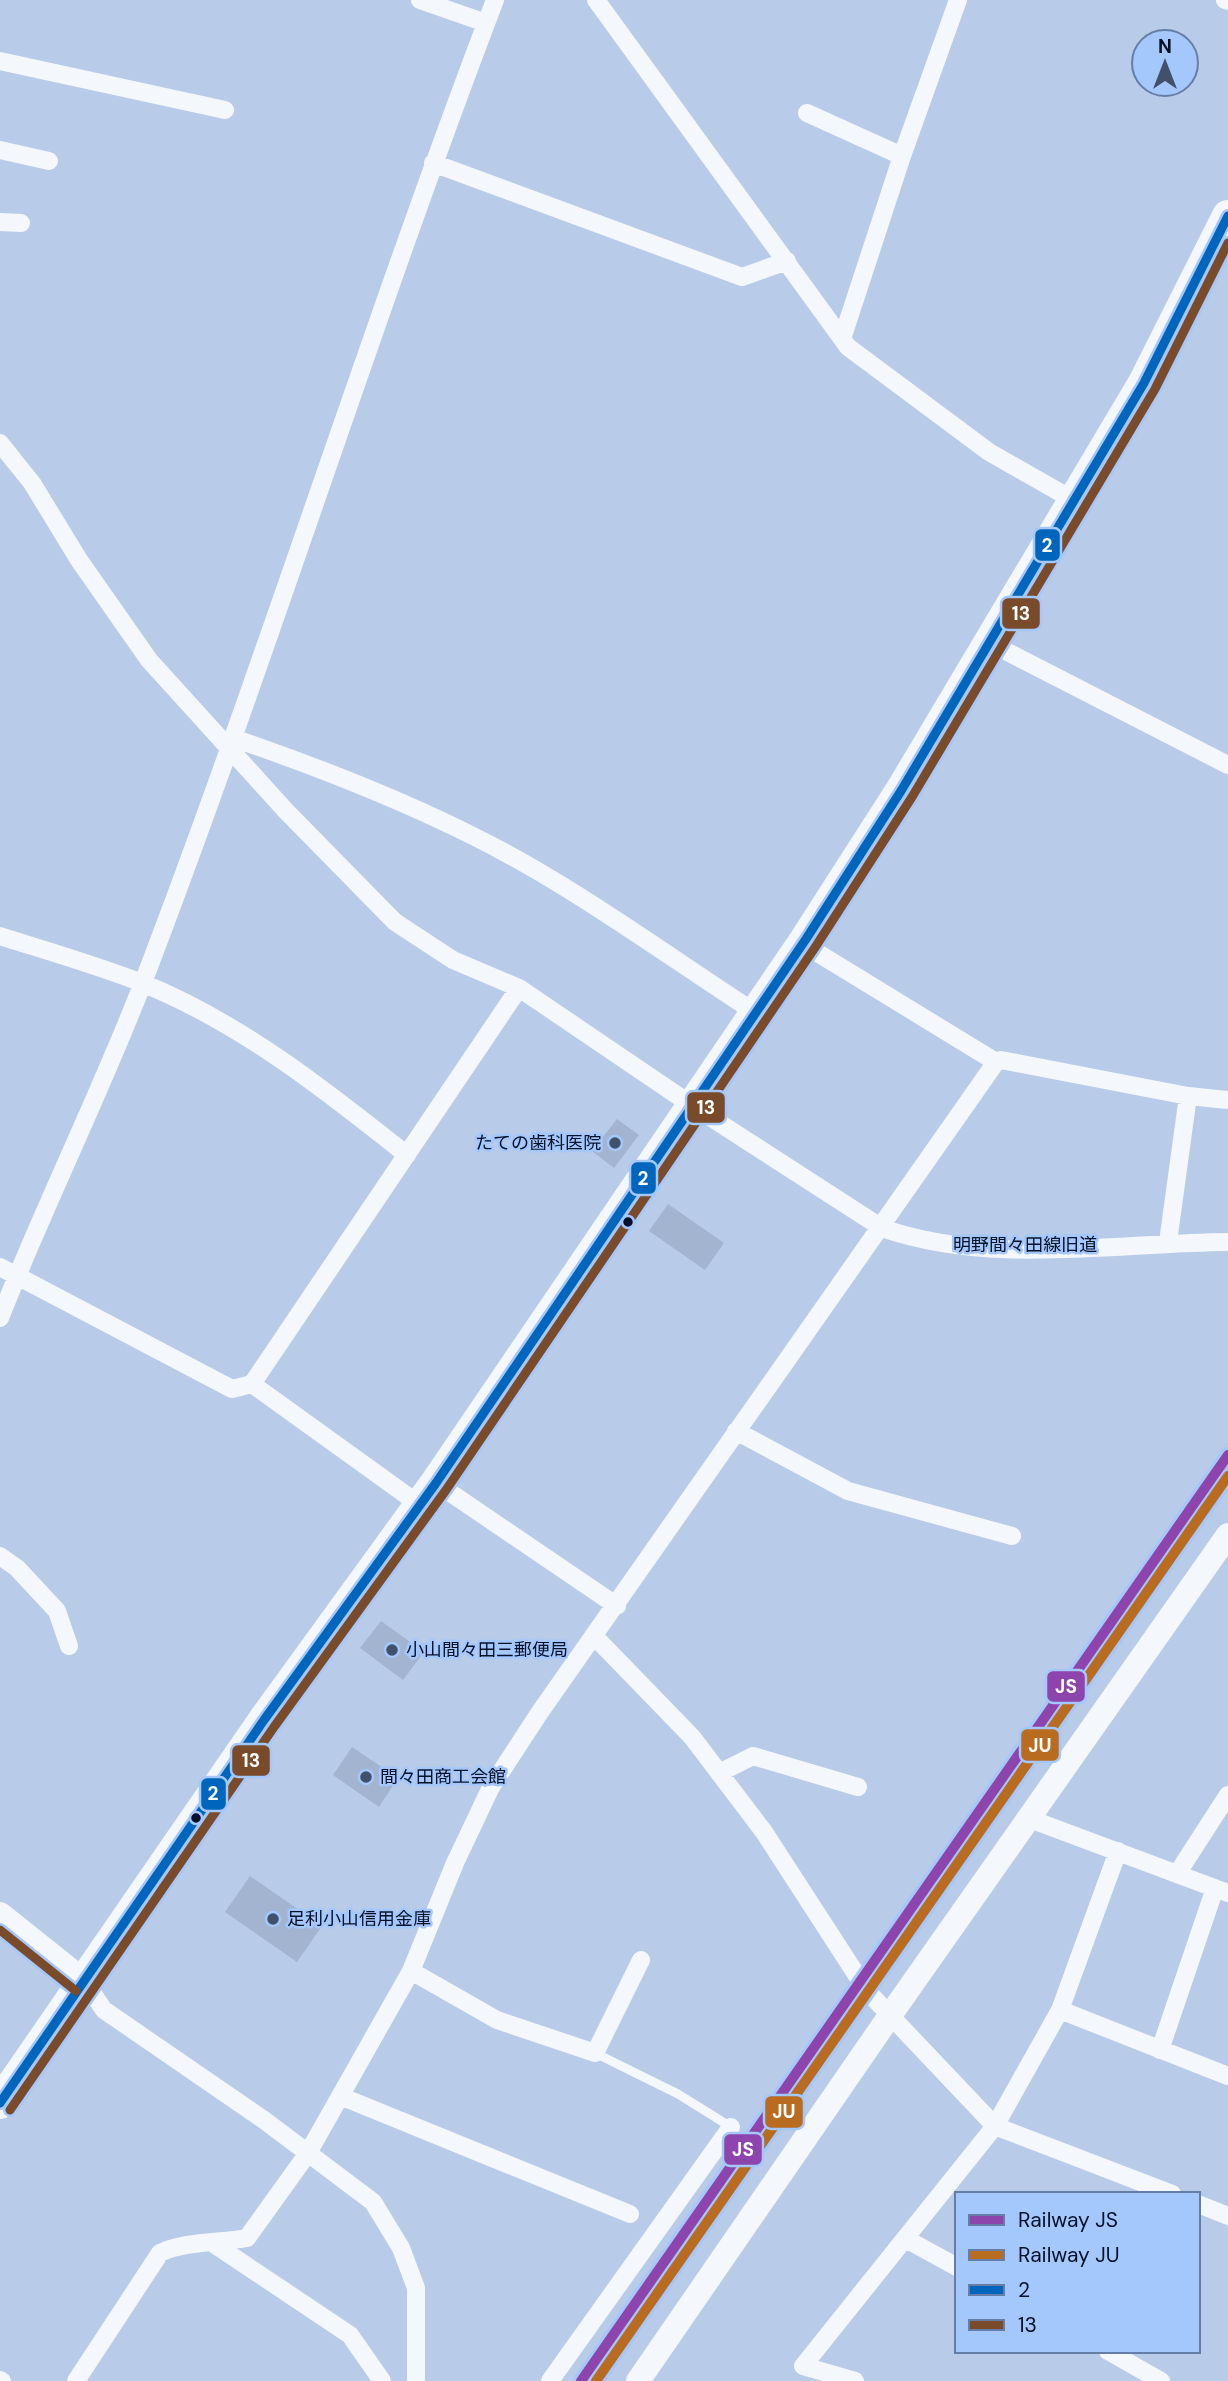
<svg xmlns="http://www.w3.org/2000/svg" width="1228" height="2381" viewBox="0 0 1228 2381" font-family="'DM Sans','Noto Sans JP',sans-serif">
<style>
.building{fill:#a3b4d0}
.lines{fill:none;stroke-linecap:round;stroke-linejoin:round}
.lane{stroke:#f4f7fc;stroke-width:9}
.street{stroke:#f4f7fc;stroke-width:18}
.secondary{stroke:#f4f7fc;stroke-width:24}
.highway{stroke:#f4f7fc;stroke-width:32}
.bus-1-casing{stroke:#a4c7fc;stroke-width:14}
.bus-2-casing{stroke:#a4c7fc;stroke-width:14}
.bus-1{stroke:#0065bd;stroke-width:9}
.bus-2{stroke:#7a4b2a;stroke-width:9}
.rail-1-casing{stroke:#a4c7fc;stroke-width:16}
.rail-2-casing{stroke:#a4c7fc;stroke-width:16}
.rail-1{stroke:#8e44ad;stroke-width:10}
.rail-2{stroke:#b96c20;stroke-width:10}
.poi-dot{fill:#42516b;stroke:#a4c7fc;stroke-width:2.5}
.bus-dot{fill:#031027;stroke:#a4c7fc;stroke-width:2.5}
.labels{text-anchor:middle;stroke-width:5;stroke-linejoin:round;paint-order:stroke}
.poi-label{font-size:18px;fill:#031027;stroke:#a4c7fc;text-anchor:start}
.street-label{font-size:18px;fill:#031027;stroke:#a4c7fc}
.line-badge{stroke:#a4c7fc;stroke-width:2.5}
.badge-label{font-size:19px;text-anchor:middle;font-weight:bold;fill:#fff}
</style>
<rect width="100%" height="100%" fill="#b8cbe8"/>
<path class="building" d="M 617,1119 L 639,1135 L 614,1168 L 592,1151 Z
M 668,1204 L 724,1243 L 705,1270 L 649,1231 Z
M 381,1621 L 424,1652 L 403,1680 L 360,1648 Z
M 352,1747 L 398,1778 L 379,1807 L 333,1775 Z
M 250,1876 L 322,1926 L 297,1962 L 225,1912 Z"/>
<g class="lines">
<path class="lane" d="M 595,2053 L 678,2094 L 731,2127"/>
<path class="street" d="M 420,0 L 486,23
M 596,0 L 848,347 L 989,452 L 1075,501
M 1225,0 L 1228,1
M 0,61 L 225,110
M 807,113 L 902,156 L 958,0
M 0,150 L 49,161
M 433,163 L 742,277 L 787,261
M 0,222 L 21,223
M 842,339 L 902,156
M 0,443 L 32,483 L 79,560 L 149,660 L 286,811 L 395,922 L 453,960 L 519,988 L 693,1106 L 882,1228 C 991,1266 1114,1243 1228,1242
M 990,643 L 1228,765
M 233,738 C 315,766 395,797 473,836 C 572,885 663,953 756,1013
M 0,936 C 47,951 96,965 142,983 C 241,1023 325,1090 407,1155
M 803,944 L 996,1062
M 1168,1242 L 1188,1096
M 0,1267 L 232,1389 L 252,1384
M 0,1318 C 45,1204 100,1094 144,980 C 268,656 371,324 495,0
M 736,1431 L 848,1491 L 1012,1536
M 436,1483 L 617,1606
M 420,1505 L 252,1384 L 519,988
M 0,1556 L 17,1568 L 57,1611 L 69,1646
M 595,1637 L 692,1737 L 764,1832 L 867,1991 L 995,2126 L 1172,2194
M 719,1773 L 753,1756 L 858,1787
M 1030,1819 L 1228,1893
M 1177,1874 L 1228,1795
M 411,1971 L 497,2020 L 595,2053 L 641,1960
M 84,1981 L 104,2010 L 264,2120 L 373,2202 L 401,2248 L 416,2288 L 416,2381
M 1060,2010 L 1228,2076
M 1160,2050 L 1215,1888
M 340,2096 L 630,2214
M 1198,2204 L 1228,2216
M 906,2239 L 957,2267
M 214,2244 L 350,2335 L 382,2381
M 1108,2351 L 1161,2381
M 0,2380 L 2,2381
M 76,2381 L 160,2253 C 185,2241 219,2243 247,2238 L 308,2153 L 411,1971 L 455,1863 L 491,1787 L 540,1712 L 996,1062 L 1001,1060 L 1188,1096 L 1228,1100
M 550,2381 L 731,2127
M 855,2381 L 803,2366 L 995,2126 L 1060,2010 L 1118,1851"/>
<path class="secondary" d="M 0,1914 L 84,1981
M 638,2381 L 891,2014 L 1228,1535"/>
<path class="highway" d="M 0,2103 L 264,1720 L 436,1483 L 806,939 L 901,791 L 1144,383 L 1228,216"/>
<defs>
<path id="bus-1" d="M 0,2103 L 264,1720 L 436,1483 L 806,939 L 901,791 L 1144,383 L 1228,216"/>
<path id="bus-2" d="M 0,1930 L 76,1991
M 10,2110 L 274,1727 L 446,1490 L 816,946 L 912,797 L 1155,389 L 1228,243"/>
</defs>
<use href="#bus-1" class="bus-1-casing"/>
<use href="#bus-2" class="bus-2-casing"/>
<use href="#bus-1" class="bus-1"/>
<use href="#bus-2" class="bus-2"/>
<defs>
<path id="rail-1" d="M 581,2381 L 1228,1455"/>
<path id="rail-2" d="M 596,2381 L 1228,1476"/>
</defs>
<use href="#rail-1" class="rail-1-casing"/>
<use href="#rail-2" class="rail-2-casing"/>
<use href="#rail-1" class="rail-1"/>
<use href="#rail-2" class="rail-2"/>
</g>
<g class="poi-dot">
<circle cx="615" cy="1143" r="7"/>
<circle cx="392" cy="1650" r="7"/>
<circle cx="366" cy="1777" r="7"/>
<circle cx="273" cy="1919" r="7"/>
</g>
<g class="bus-dot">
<circle cx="628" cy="1222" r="6"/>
<circle cx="196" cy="1818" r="6"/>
</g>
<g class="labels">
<g class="poi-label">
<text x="601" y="1149" text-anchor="end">たての歯科医院</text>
<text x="406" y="1656">小山間々田三郵便局</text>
<text x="380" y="1783">間々田商工会館</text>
<text x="287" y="1925">足利小山信用金庫</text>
</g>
<g class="street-label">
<text x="1025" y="1251">明野間々田線旧道</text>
</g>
</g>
<g class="line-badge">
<rect x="1034" y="528" width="27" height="34" rx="7" fill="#0065bd"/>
<rect x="1001" y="597" width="40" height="33" rx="7" fill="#7a4b2a"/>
<rect x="686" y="1091" width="40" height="33" rx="7" fill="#7a4b2a"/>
<rect x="630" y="1161" width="27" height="34" rx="7" fill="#0065bd"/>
<rect x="1046" y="1670" width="40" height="33" rx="7" fill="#8e44ad"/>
<rect x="1020" y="1728" width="40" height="34" rx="7" fill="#b96c20"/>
<rect x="231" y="1744" width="40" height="33" rx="7" fill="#7a4b2a"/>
<rect x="200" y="1777" width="27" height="34" rx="7" fill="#0065bd"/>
<rect x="764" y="2095" width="40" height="34" rx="7" fill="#b96c20"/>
<rect x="723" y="2133" width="40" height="33" rx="7" fill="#8e44ad"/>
</g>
<g class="badge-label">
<text x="1047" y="552">2</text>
<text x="1021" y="620">13</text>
<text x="706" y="1114">13</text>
<text x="643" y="1185">2</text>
<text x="1066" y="1693">JS</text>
<text x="1040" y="1752">JU</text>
<text x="251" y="1767">13</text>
<text x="213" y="1800">2</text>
<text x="784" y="2118">JU</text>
<text x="743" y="2156">JS</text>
</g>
<rect x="955" y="2192" width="245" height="161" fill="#a4c7fc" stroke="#647ea7" stroke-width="2"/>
<rect x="969" y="2215" width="35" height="10" fill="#8e44ad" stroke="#647ea7" stroke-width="2"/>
<text x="1018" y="2227" font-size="21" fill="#031027">Railway JS</text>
<rect x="969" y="2250" width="35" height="10" fill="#b96c20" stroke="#647ea7" stroke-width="2"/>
<text x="1018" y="2262" font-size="21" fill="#031027">Railway JU</text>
<rect x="969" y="2285" width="35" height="10" fill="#0065bd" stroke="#647ea7" stroke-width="2"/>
<text x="1018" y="2297" font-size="21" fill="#031027">2</text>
<rect x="969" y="2320" width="35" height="10" fill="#7a4b2a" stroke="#647ea7" stroke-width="2"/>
<text x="1018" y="2332" font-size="21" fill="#031027">13</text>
<g transform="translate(1165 63)"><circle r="33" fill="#a4c7fc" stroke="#647ea7" stroke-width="2"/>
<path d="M0-5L12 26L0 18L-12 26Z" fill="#42516b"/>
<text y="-10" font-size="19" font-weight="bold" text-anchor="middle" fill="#031027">N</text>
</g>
</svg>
